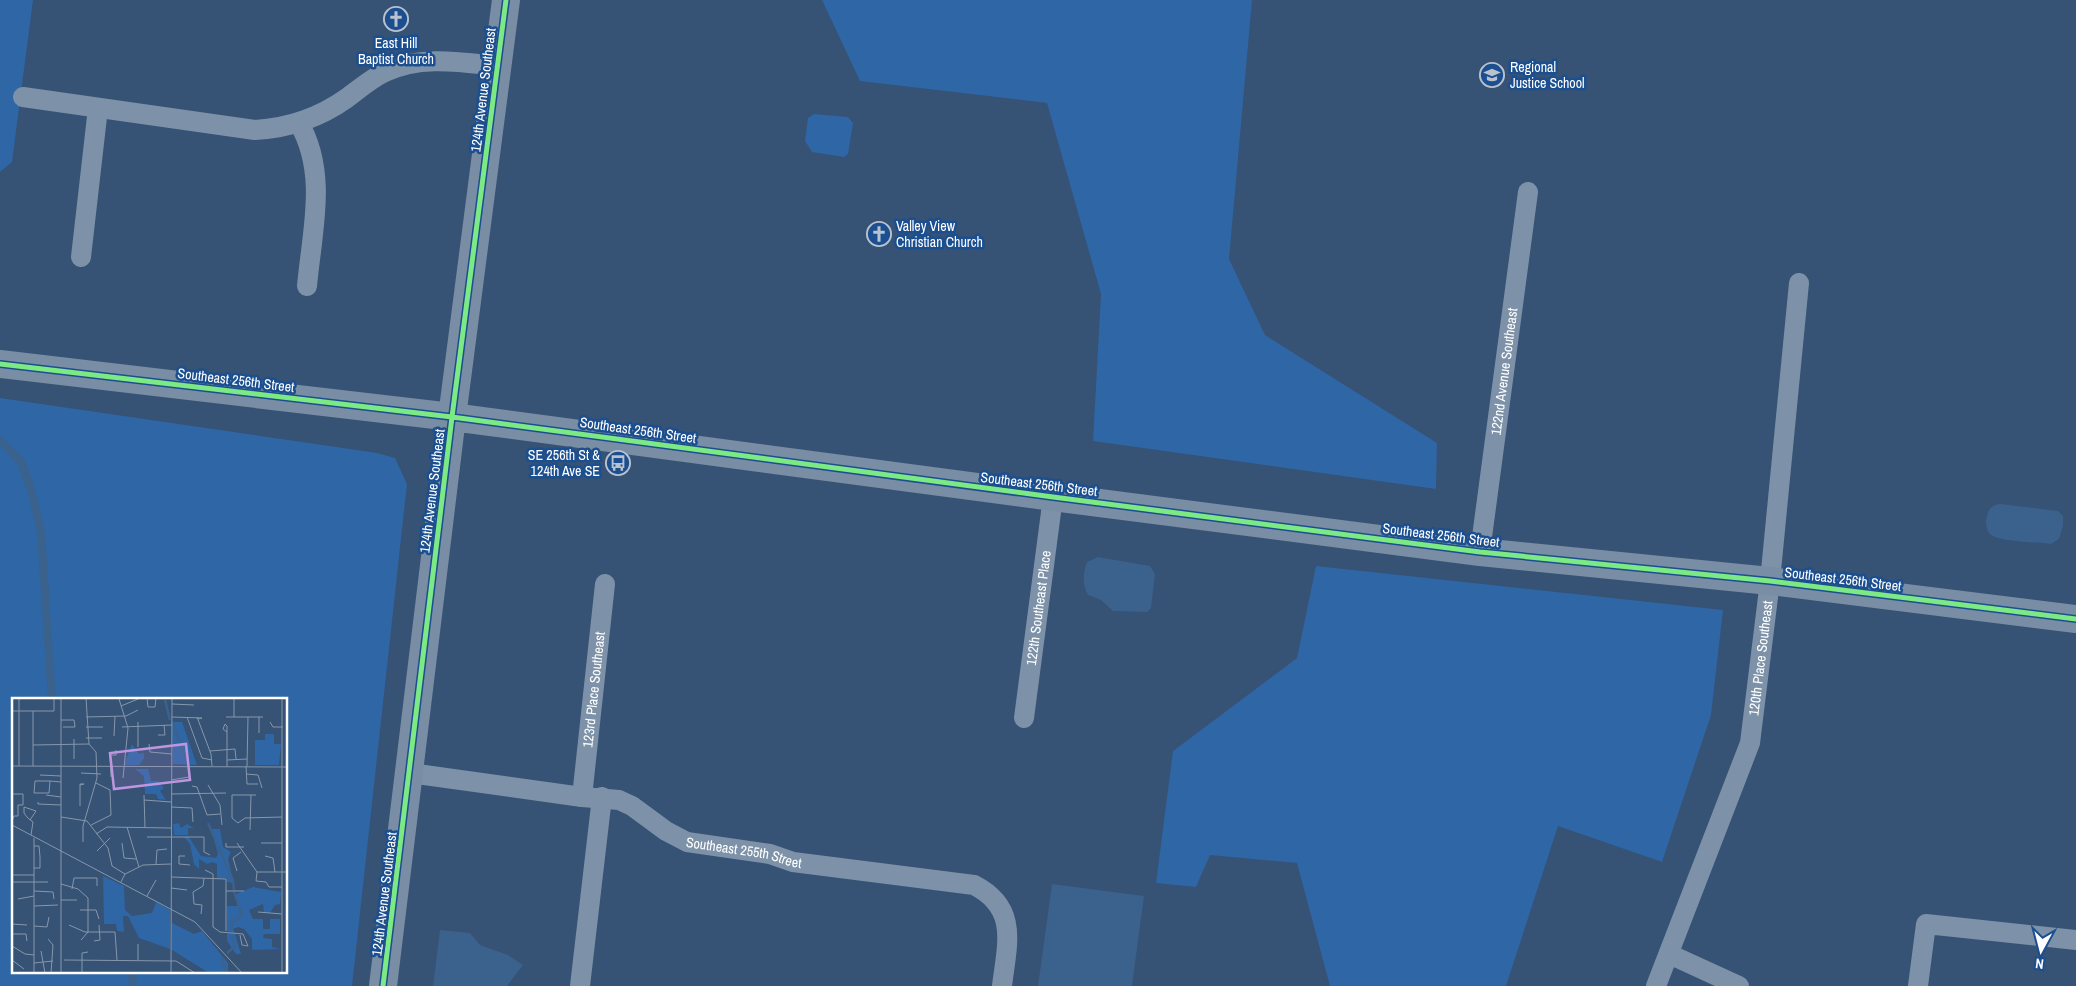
<svg xmlns="http://www.w3.org/2000/svg" width="2076" height="986" viewBox="0 0 2076 986" font-family="'Archivo Narrow',sans-serif">
<style>
.green{fill:#2f66a5;fill-rule:evenodd}
.water{fill:#3b618d}
.lines{fill:none;stroke-linecap:round;stroke-linejoin:round}
.stream{stroke:#3b618d;stroke-width:8}
.street{stroke:#7d92a8;stroke-width:20}
.secondary{stroke:#798da4;stroke-width:28}
.cycleway-casing{stroke:#1b4f8f;stroke-width:8}
.cycleway{stroke:#7ce984;stroke-width:5}
.labels{text-anchor:middle;stroke-width:5;stroke-linejoin:round;paint-order:stroke}
.poi-label{font-size:14px;fill:#fff;stroke:#1b4f8f;text-anchor:start}
.street-label{font-size:14px;fill:#fff;stroke:#1b4f8f}
.inset-river{fill:none;stroke:#3b618d;stroke-width:2.5}
.inset-road{fill:none;stroke:#8697ac;stroke-width:1}
.view{fill:#bd96df;fill-opacity:0.15;stroke:#bd96df;stroke-width:2.5}
.inset-edge{fill:none;stroke:#fff;stroke-width:2.5}
</style>
<rect width="100%" height="100%" fill="#365274"/>
<path class="green" d="M 0,0 L 33,0 L 12,162 L 0,172 Z
M 822,0 L 1252,0 L 1229,259 L 1265,335 L 1437,443 L 1436,489 L 1093,441 L 1101,294 L 1047,103 L 860,81 Z
M 814,114 L 848,117 L 853,123 L 848,154 L 844,157 L 812,152 L 805,141 L 808,118 Z
M 0,398 L 377,453 L 395,458 L 407,484 L 352,986 L 0,986 ZM 14,700 L 286,700 L 286,972 L 14,972 Z
M 1316,566 L 1723,610 L 1711,715 L 1662,862 L 1558,826 L 1506,986 L 1330,986 L 1297,863 L 1210,855 L 1196,887 L 1156,883 L 1173,751 L 1297,658 Z"/>
<path class="water" d="M 2000,504 L 2058,511 L 2063,516 L 2063,526 L 2059,539 L 2051,544 C 2039,542 1998,542 1990,534 C 1986,530 1985,521 1987,516 C 1989,508 1992,505 2000,504 Z
M 1098,557 L 1150,566 L 1155,574 L 1151,608 L 1147,612 L 1113,611 L 1101,600 L 1088,595 C 1082,586 1083,571 1087,562 Z
M 1052,884 L 1144,896 L 1132,986 L 1038,986 Z
M 440,930 L 470,933 L 480,945 L 508,955 L 523,965 L 507,986 L 433,986 Z"/>
<g class="lines">
<path class="stream" d="M 0,440 L 21,462 L 31,489 L 41,532 L 52,700
M 132,972 L 133,986"/>
<g class="street">
<path d="M 23,97 L 255,130 C 290,128 319,118 347,98 C 359,89 372,78 385,72 C 421,55 460,62 498,66"/>
<path d="M 299,123 C 328,174 312,230 307,286"/>
<path d="M 81,257 L 98,108"/>
<path id="s1" d="M 1480,552 L 1528,192"/>
<path id="s2" d="M 1024,718 L 1053,497"/>
<path id="s3" d="M 410,773 L 582,797 L 619,800 L 632,806 L 666,831 L 687,842 L 770,854 L 793,862 L 974,885 C 1019,908 1007,944 1002,986"/>
<path id="s4" d="M 582,797 L 605,584"/>
<path d="M 1669,954 L 1739,986"/>
<path d="M 580,986 L 602,797"/>
<path id="s5" d="M 1656,986 L 1750,743 L 1770,581 L 1799,283"/>
<path d="M 1918,986 L 1926,924 L 2076,940"/>
</g>
<path class="secondary" d="M 0,364 L 452,417 L 1053,497 L 1480,552 L 1770,581 L 2076,619
M 383,986 L 452,417 L 506,0"/>
<defs>
<path id="cycleway" d="M 0,364 L 452,417 L 1053,497 L 1480,552 L 1770,581 L 2076,619
M 383,986 L 452,417 L 506,0"/>
</defs>
<use href="#cycleway" class="cycleway-casing"/>
<use href="#cycleway" class="cycleway"/>
</g>
<defs>
<symbol id="church-ring" viewBox="-11 -11 22 22"><circle r="9.5" fill="#1b4f8f" stroke="#b9c2ce" stroke-width="1.5"/><path d="M-1.2-6h2.4v3.5h3.3v2.4h-3.3V6h-2.4V-.1h-3.3v-2.4h3.3Z" fill="#b9c2ce"/></symbol>
<symbol id="school-ring" viewBox="-11 -11 22 22"><circle r="9.5" fill="#1b4f8f" stroke="#b9c2ce" stroke-width="1.5"/><path d="M0-5L7-2L0 1L-7-2ZM-4 1L0 2.5L4 1V4Q0 6-4 4Z" fill="#b9c2ce"/></symbol>
<symbol id="bus-ring" viewBox="-11 -11 22 22"><circle r="9.5" fill="#1b4f8f" stroke="#b9c2ce" stroke-width="1.5"/><path d="M-5-6H5V4H4V6H2V4H-2V6H-4V4H-5ZM-3.5-4V0h7V-4ZM-3.5 1.2v1.5H-2V1.2ZM2 1.2v1.5H3.5V1.2Z" fill="#b9c2ce"/></symbol>
</defs>
<g fill-rule="evenodd">
<use href="#church-ring" x="382" y="5" width="28" height="28"/>
<use href="#school-ring" x="1478" y="61" width="28" height="28"/>
<use href="#church-ring" x="865" y="220" width="28" height="28"/>
<use href="#bus-ring" x="604" y="449" width="28" height="28"/>
</g>
<g class="labels">
<g class="poi-label">
<text x="396" y="48" text-anchor="middle">East Hill<tspan x="396" dy="16">Baptist Church</tspan></text>
<text x="1510" y="72">Regional<tspan x="1510" dy="16">Justice School</tspan></text>
<text x="896" y="231">Valley View<tspan x="896" dy="16">Christian Church</tspan></text>
<text x="600" y="460" text-anchor="end">SE 256th St &amp;<tspan x="600" dy="16">124th Ave SE</tspan></text>
</g>
<g class="street-label">
<text transform="translate(483 90) rotate(-83)" y="5">124th Avenue Southeast</text>
<text dy="5" stroke="none"><textPath href="#s1" startOffset="182">122nd Avenue Southeast</textPath></text>
<text transform="translate(236 380) rotate(7)" y="5">Southeast 256th Street</text>
<text transform="translate(638 430) rotate(8)" y="5">Southeast 256th Street</text>
<text transform="translate(1039 484) rotate(7)" y="5">Southeast 256th Street</text>
<text transform="translate(432 491) rotate(-83)" y="5">124th Avenue Southeast</text>
<text transform="translate(1441 535) rotate(7)" y="5">Southeast 256th Street</text>
<text transform="translate(1843 579) rotate(7)" y="5">Southeast 256th Street</text>
<text dy="5" stroke="none"><textPath href="#s2" startOffset="111">122th Southeast Place</textPath></text>
<text dy="5" stroke="none"><textPath href="#s5" startOffset="346">120th Place Southeast</textPath></text>
<text dy="5" stroke="none"><textPath href="#s4" startOffset="108">123rd Place Southeast</textPath></text>
<text dy="5" stroke="none"><textPath href="#s3" startOffset="349">Southeast 255th Street</textPath></text>
<text transform="translate(384 894) rotate(-83)" y="5">124th Avenue Southeast</text>
</g>
</g>
<g transform="translate(12 698)">
<rect width="275" height="275" fill="#365274"/>
<path d="M 160,24 L 170,24 L 185,67 L 161,66 ZM 253,36 L 262,36 L 262,46 L 269,46 L 267,67 L 243,67 L 243,42 L 253,42 ZM 120,46 L 127,56 L 132,55 L 132,60 L 127,67 L 112,67 ZM 123,71 L 136,71 L 139,83 L 146,83 L 152,90 L 148,93 L 154,102 L 146,101 L 144,96 L 133,96 L 132,78 ZM 167,125 L 169,130 L 175,126 L 182,130 L 176,130 L 176,137 L 162,137 L 161,126 ZM 199,131 L 208,131 L 211,149 L 219,154 L 216,161 L 222,185 L 215,184 L 215,180 L 205,180 L 205,166 L 200,164 L 195,166 L 187,161 L 187,171 L 182,166 L 178,146 L 172,139 L 177,139 L 189,158 L 204,160 L 206,156 ZM 91,178 L 112,188 L 113,212 L 120,218 L 140,215 L 144,204 L 158,212 L 158,251 L 127,240 L 116,218 L 111,218 L 112,234 L 105,233 L 104,226 L 92,226 ZM 241,189 L 269,194 L 268,206 L 263,207 L 258,215 L 252,215 L 251,206 L 237,212 L 241,221 L 251,221 L 251,231 L 258,231 L 258,221 L 268,221 L 268,236 L 252,236 L 251,240 L 260,241 L 260,249 L 269,251 L 240,252 L 240,241 L 232,231 L 226,229 L 221,231 L 223,235 L 215,233 L 215,208 L 225,208 L 224,196 ZM 160,225 L 182,236 L 190,233 L 216,265 L 216,275 L 197,275 L 160,252 ZM 215,235 L 223,236 L 229,256 L 224,256 L 215,243 Z" fill="#2f66a5"/>
<path class="inset-river" d="M 153,2 L 158,22M 161,26 L 176,66M 196,125 L 221,182 L 222,192M 220,231 L 220,225 L 230,217 L 222,194M 215,255 L 223,248 L 219,237M 210,260 L 214,275"/>
<path class="inset-road" d="M 7,0 L 7,68M 49,0 L 49,275M 74,0 L 77,46M 135,0 L 136,9 L 143,9 L 144,0M 107,1 L 116,30 L 111,80M 160,6 L 182,7M 109,8 L 126,1M 0,13 L 42,13 L 42,0M 21,13 L 21,68M 74,19 L 114,18 L 126,12M 160,19 L 190,20 L 186,21M 175,19 L 190,60 L 200,62M 185,19 L 199,56 L 200,68M 214,19 L 251,19M 222,19 L 222,0M 247,19 L 247,35M 49,22 L 62,22 L 63,29 L 51,29M 258,24 L 261,29 L 271,29M 74,29 L 91,29M 110,29 L 160,27M 215,34 L 211,31 L 213,26 L 215,28 L 215,69M 146,37 L 153,37 L 152,27M 102,38 L 103,18M 74,40 L 90,40M 62,41 L 62,61M 137,46 L 138,54 L 160,56M 21,47 L 77,46M 126,49 L 126,24M 198,53 L 223,51 L 224,61M 215,62 L 235,61M 0,68 L 275,69M 234,68 L 235,86 L 246,86M 235,68 L 236,19M 69,75 L 89,76M 234,76 L 246,77 L 250,90M 28,77 L 49,78M 99,79 L 98,57 L 104,57 L 104,52M 159,82 L 177,79M 38,83 L 37,95 L 22,95 L 23,83 L 38,83 L 49,84M 196,87 L 208,107 L 210,127M 180,88 L 185,89 L 195,117 L 208,116M 0,96 L 11,96 L 11,107 L 6,107 L 6,118 L 2,118 L 0,123M 159,96 L 214,95M 34,97 L 49,99M 132,97 L 133,130M 132,102 L 159,104M 26,104 L 26,106 L 49,107M 68,108 L 68,86 L 72,86 L 68,87M 159,109 L 180,110 L 181,124M 49,119 L 75,123 L 96,150 L 100,168 L 113,176M 18,122 L 24,113 L 12,109 L 12,115 L 15,119 L 17,121 L 21,124 L 19,137M 226,125 L 220,120 L 220,97 L 244,97M 226,125 L 233,120 L 270,119M 0,127 L 183,224 L 230,275M 79,127 L 99,117 L 98,92 L 84,85M 115,129 L 127,169M 238,132 L 239,97M 84,136 L 95,129 L 159,130M 135,139 L 192,139 L 192,154 L 198,157M 22,140 L 22,275M 71,144 L 71,128 L 85,80 L 84,54 L 77,46M 110,145 L 112,160 L 124,161M 214,145 L 214,149 L 232,149M 225,145 L 245,174M 249,145 L 270,145M 22,148 L 27,148 L 28,159 L 28,170 L 22,170M 85,153 L 98,140M 173,158 L 167,158 L 167,166 L 178,167M 253,158 L 261,160 L 263,174M 144,166 L 145,152 L 155,151M 193,172 L 201,176 L 201,229M 225,173 L 221,160 L 229,154M 245,174 L 244,183 L 254,184 L 257,189 L 270,189M 245,174 L 275,174M 0,177 L 22,177M 159,179 L 214,181 L 214,233M 0,184 L 36,184M 109,184 L 113,176 L 131,167 L 159,166M 49,186 L 66,191 L 76,200 L 76,234 L 69,242M 159,190 L 175,192M 60,191 L 62,180 L 85,180 L 85,188M 22,193 L 41,194 L 42,201M 214,193 L 232,193M 135,198 L 144,182M 6,201 L 22,198M 49,202 L 65,202M 22,208 L 46,207M 68,212 L 84,212 L 87,221M 246,214 L 270,216M 189,216 L 190,207 L 182,206 L 181,194 L 191,188 L 192,180M 0,226 L 15,227M 57,227 L 73,234 L 103,234 L 105,262M 22,228 L 35,229 L 37,219M 201,229 L 208,234 L 231,236 L 236,248 L 230,247 L 228,237M 0,236 L 14,236 L 15,243M 36,241 L 41,247 L 39,275M 82,243 L 88,242 L 87,227M 126,246 L 126,262M 0,248 L 13,256 L 22,257M 29,253 L 33,275M 0,262 L 12,271M 52,262 L 164,263 L 183,275M 22,265 L 41,263M 70,275 L 70,255 L 76,254M 159,275 L 160,0M 270,275 L 270,0"/>
<path class="view" d="M 174,46 L 178,82 L 102,91 L 98,55 Z"/>
<rect width="275" height="275" class="inset-edge"/>
</g>
<g transform="translate(2041 951) rotate(187)" stroke="#1b4f8f" stroke-width="4" paint-order="stroke">
<path d="M0-4L9 19L0 12L-9 19Z" fill="#ffffff"/>
<text y="-8" font-size="14" font-weight="bold" text-anchor="middle" fill="#ffffff">N</text>
</g>
</svg>
